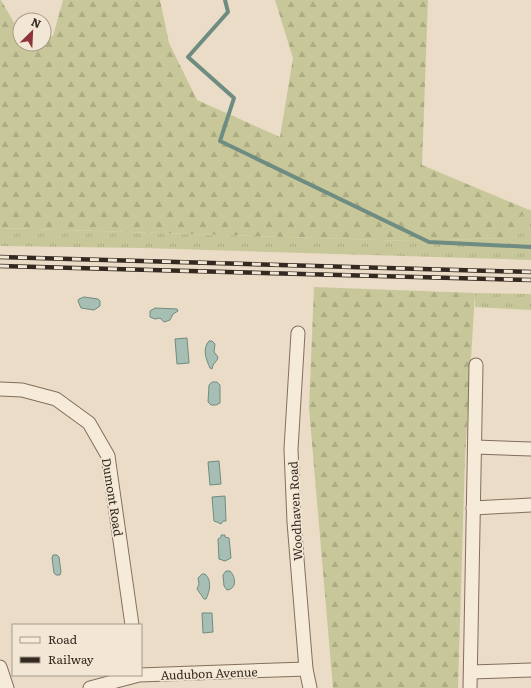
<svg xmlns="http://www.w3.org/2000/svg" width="531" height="688" font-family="Literata,serif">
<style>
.grass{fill:url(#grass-tufts)}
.forest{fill:url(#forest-firs)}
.water{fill:#a7beb5;stroke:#6e8c81}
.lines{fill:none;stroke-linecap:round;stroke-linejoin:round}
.stream{stroke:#6e8c81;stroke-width:4}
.street-casing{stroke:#846e5d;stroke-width:15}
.street{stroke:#f6ead8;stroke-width:13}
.rail-casing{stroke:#352820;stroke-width:4.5}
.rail{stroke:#f2e7d4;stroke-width:3;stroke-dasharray:9;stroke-linecap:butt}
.labels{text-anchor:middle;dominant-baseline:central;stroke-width:3.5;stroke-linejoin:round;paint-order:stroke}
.street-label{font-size:12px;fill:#352820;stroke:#f2e7d4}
</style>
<defs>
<pattern id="grass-tufts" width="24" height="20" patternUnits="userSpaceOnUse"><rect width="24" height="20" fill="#c7c79a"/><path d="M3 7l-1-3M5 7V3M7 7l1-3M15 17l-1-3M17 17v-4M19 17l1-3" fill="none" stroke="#acab84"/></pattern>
<pattern id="forest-firs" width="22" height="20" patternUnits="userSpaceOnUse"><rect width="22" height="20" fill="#c7c79a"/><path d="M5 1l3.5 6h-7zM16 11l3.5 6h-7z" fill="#acab84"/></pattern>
</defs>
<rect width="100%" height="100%" fill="#eadcc6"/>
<g class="grass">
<polygon points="527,209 531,210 531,260 144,248 0,246 0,228 411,241 505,238"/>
<polygon points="475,293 531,294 531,310 475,307"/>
</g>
<g class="forest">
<polygon points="0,0 1,0 20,33 20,44 44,44 44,36 53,36 63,0 160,0 169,43 197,100 280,137 293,58 275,0 428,0 422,165 527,209 505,238 411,241 0,228"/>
<polygon points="314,287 475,293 465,458 458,688 333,688 309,408"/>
</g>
<g class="water">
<polygon points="84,297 98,299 100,301 100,306 94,310 81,308 78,301 79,299"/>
<polygon points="155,308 177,309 178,311 173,314 170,320 164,322 160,318 155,319 150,317 150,311"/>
<polygon points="187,338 189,363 177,364 175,339"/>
<path d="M209,341H212L215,344L214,352L218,357L217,360L213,365L212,369L210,368C206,359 202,349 209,341Z"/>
<polygon points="212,382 217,382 220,385 220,403 216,405 211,405 208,402 209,385"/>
<polygon points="219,461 221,484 210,485 208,462"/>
<polygon points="225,496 226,521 223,521 221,524 217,522 214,521 212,497"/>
<polygon points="221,535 225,535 225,537 229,538 231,558 225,561 219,559 218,539 221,537"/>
<polygon points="53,555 57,555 59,557 61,572 60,575 56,575 54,573 52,558"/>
<path d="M226,571H230C236,577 237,589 227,590L224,586L223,575Z"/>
<path d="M202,574H205C212,580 210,591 206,599H204L197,589L199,584L198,578Z"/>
<polygon points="202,613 212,613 213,632 203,633"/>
</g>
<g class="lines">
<polyline class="stream" points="225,0 228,12 188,57 234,98 220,141 429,242 531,247"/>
<g class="street-casing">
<g id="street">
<polyline points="298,333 291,449 294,522 306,669 310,688"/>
<polyline points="0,389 22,390 56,399 89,423 108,456 132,625"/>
<polyline points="475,447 531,449"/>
<polyline points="473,508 531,505"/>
<polyline points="0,667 7,688"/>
<polyline points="471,672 531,670"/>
<polyline points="90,688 139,675 306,669"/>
<polyline points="470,688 476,365"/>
</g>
</g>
<use href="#street" class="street"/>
<g class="rail-casing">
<g id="rail">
<polyline points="0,257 531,272"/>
<polyline points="0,266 531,280"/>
</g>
</g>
<use href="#rail" class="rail"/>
</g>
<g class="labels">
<g class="street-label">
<text transform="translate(113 497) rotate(81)">Dumont Road</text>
<text transform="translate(295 511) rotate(-93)">Woodhaven Road</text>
<text transform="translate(209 673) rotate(-2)">Audubon Avenue</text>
</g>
</g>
<rect x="12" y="624" width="130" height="52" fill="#f2e7d4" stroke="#a69b8c"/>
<rect x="20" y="637" width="20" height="6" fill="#f6ead8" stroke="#a69b8c"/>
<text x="48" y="644" font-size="12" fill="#352820">Road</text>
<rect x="20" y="657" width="20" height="6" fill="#352820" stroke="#a69b8c"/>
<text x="48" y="664" font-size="12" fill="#352820">Railway</text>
<g transform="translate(32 32) rotate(24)"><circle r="19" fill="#f2e7d4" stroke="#a69b8c"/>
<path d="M0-3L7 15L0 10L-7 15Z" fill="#8e323c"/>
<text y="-6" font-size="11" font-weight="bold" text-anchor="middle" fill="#352820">N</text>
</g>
</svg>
